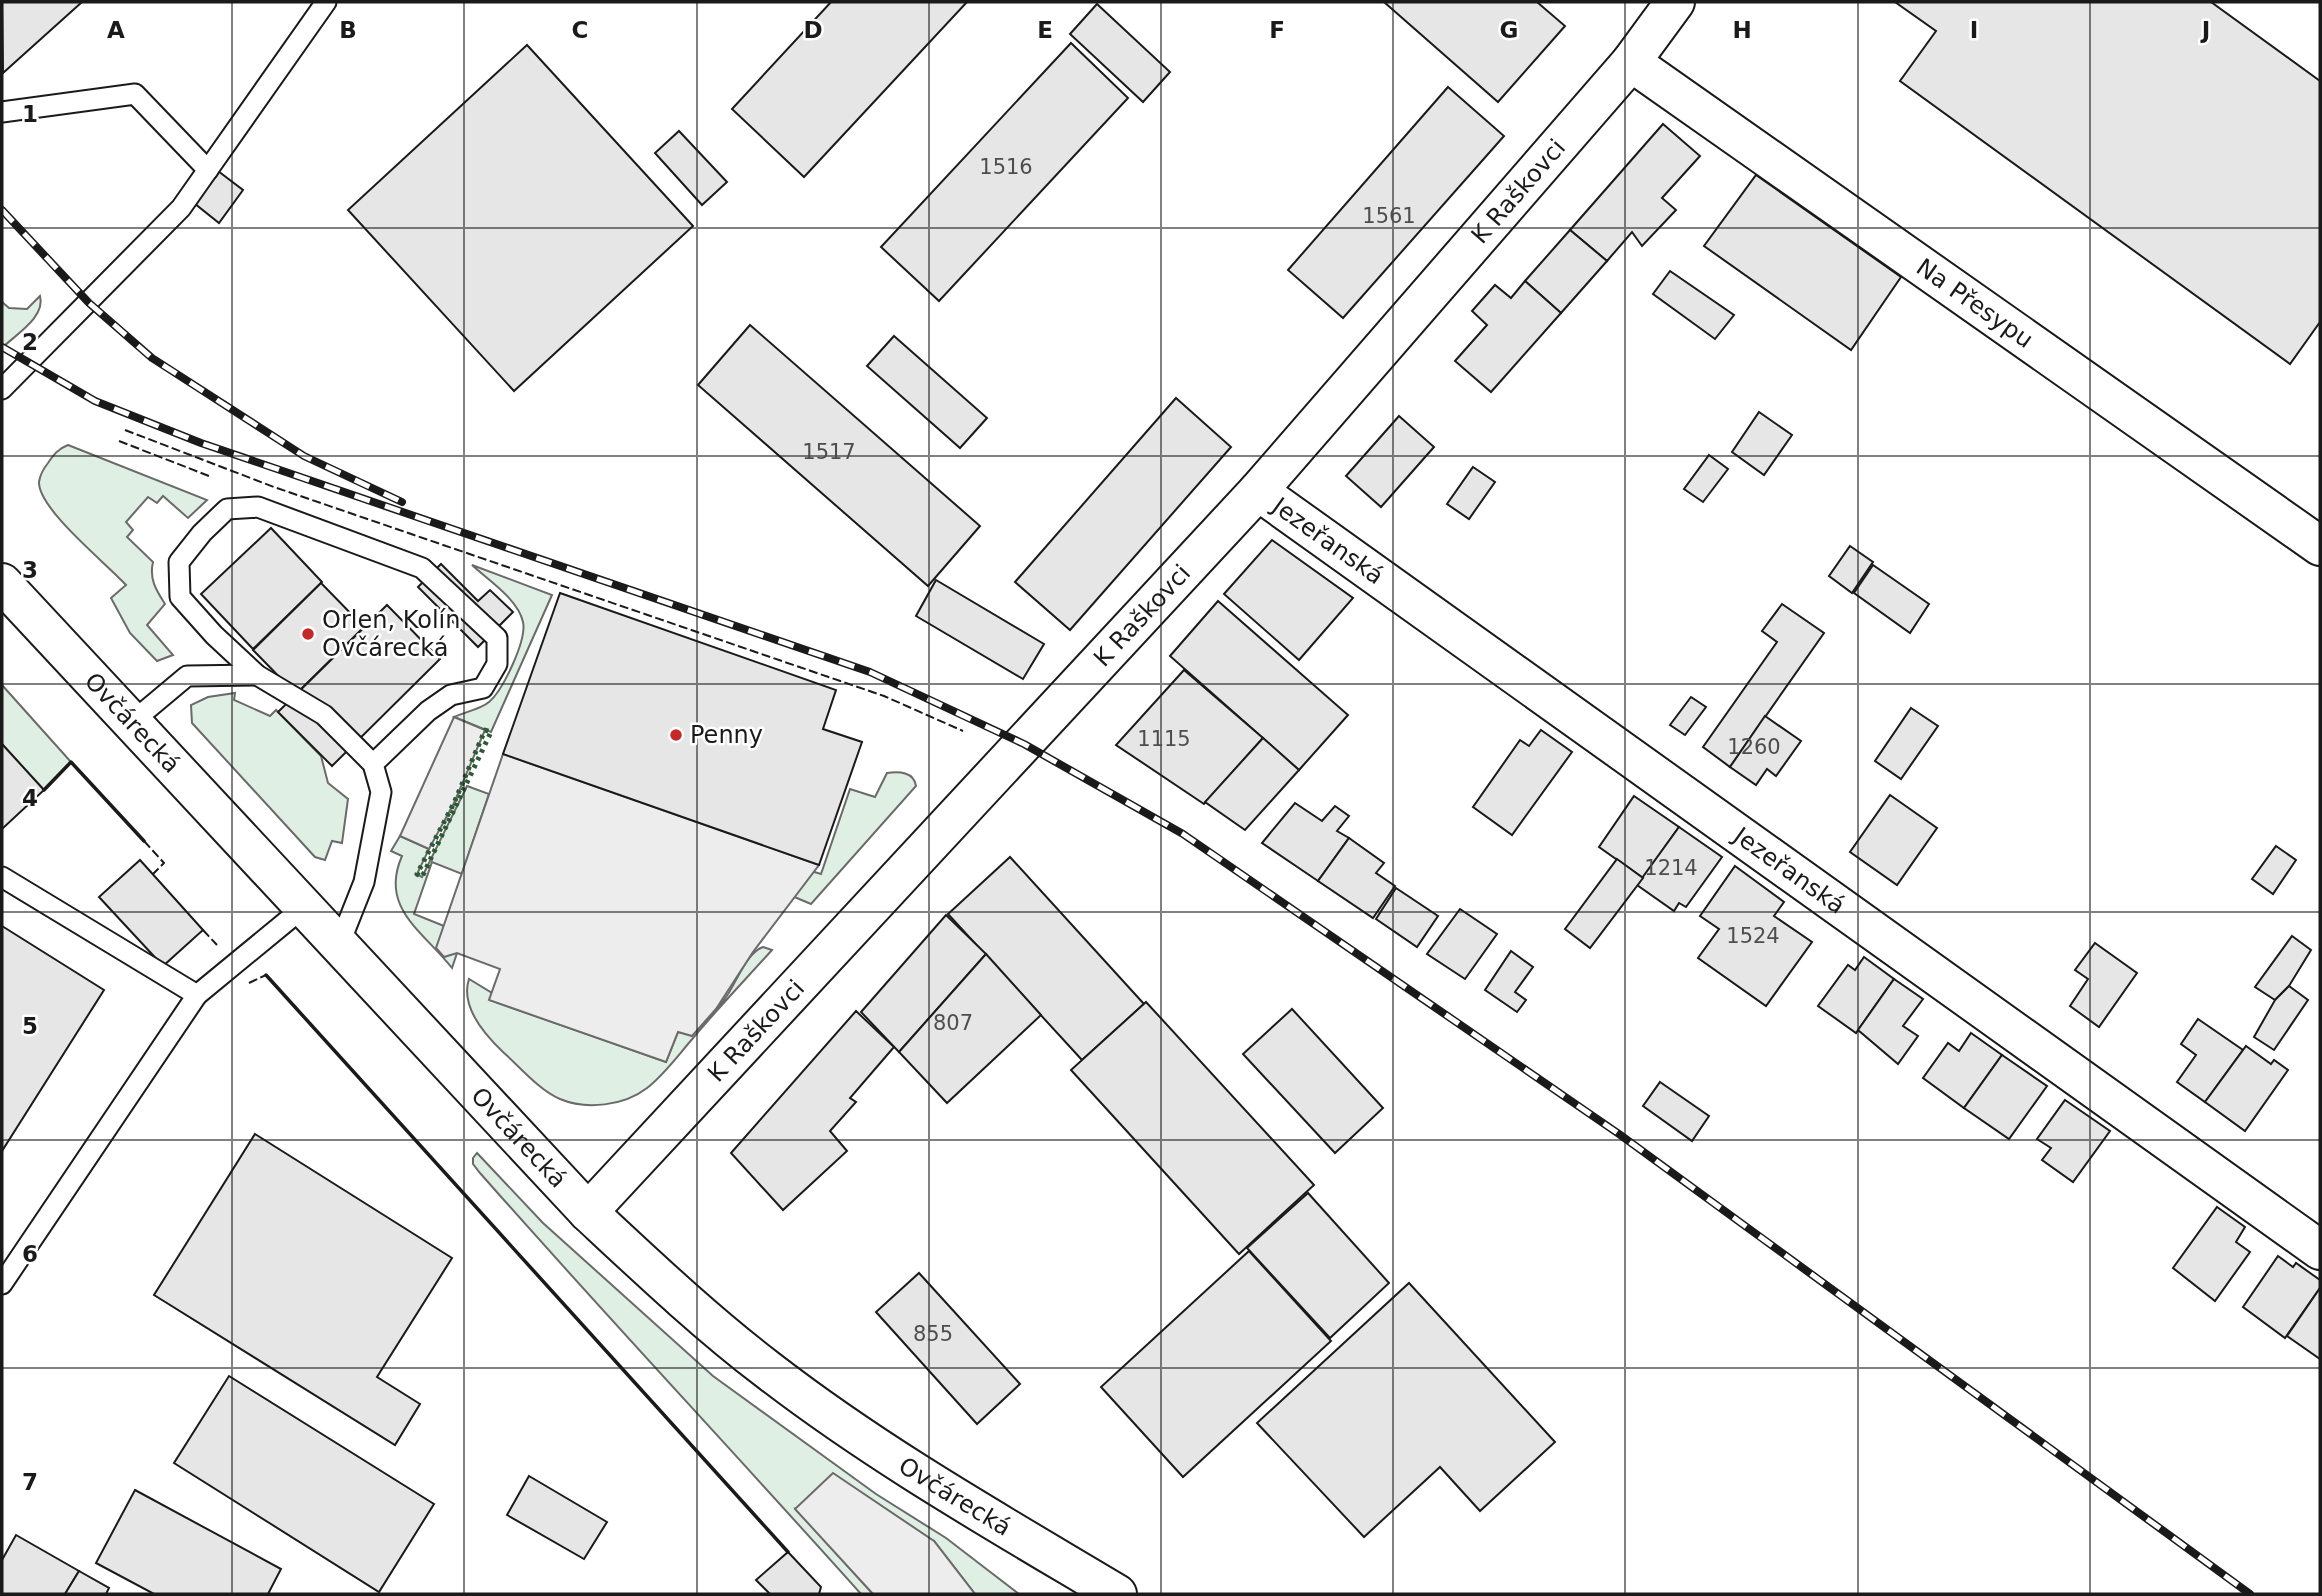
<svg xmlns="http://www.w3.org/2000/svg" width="2322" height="1596" font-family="'DejaVu Sans',sans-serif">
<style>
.green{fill:#e0efe3;stroke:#6a6a6a;stroke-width:2}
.parking{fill:#ededed;stroke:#6a6a6a;stroke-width:2}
.building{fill:#e6e6e6;stroke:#1a1a1a;stroke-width:2}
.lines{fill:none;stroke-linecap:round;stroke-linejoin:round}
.service-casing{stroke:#1a1a1a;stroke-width:23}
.minor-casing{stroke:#1a1a1a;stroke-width:42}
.secondary-casing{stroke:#1a1a1a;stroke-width:42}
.service{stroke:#fff;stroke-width:19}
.minor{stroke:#fff;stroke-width:38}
.secondary{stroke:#fff;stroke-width:38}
.rail-casing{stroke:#1a1a1a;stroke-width:8}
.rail{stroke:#fff;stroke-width:5;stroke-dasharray:16;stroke-linecap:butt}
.hedge{stroke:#2b5a34;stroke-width:5;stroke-dasharray:3.5 5;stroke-linecap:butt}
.fence{stroke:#1a1a1a;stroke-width:2;stroke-dasharray:9 3.5;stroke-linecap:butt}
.wall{stroke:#1a1a1a;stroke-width:3.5}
.grid{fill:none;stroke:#1a1a1a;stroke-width:2;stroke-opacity:0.55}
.poi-dot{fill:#c62828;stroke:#fff;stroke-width:2.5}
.labels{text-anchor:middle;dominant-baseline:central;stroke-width:5;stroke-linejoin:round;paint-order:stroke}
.number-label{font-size:21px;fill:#4d4d4d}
.street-label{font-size:24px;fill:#1a1a1a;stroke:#fff}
.poi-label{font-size:24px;fill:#1a1a1a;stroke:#fff;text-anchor:start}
.grid-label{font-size:23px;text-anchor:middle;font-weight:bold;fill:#1a1a1a;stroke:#fff;stroke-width:5;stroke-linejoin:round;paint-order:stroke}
</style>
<rect width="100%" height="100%" fill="#fff"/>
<g class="green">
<path d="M40,296C46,317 15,335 2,348V302L9,308L27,309Z"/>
<path d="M68,445L207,500L188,518L163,496L157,503L148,497L126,522L133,530L127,537L153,562C149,579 156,590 165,604L147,625L173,655L157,661L130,633L111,598L126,585C107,564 38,509 39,482C40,475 44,468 48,463C54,454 58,449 68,445Z"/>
<path d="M472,565L552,595L491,732L454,717C465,712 481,709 489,702C503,690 527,640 523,622C518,599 488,580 472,565Z"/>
<polygon points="2,685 71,762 44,790 2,744"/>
<polygon points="235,693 234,700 270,716 276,710 278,712 321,756 328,783 348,799 342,843 332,841 325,860 315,857 192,723 191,705 208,697"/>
<path d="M887,773C899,771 914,772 916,786L811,904L792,896L811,871L821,874L850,789L875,797Z"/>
<path d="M467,786L489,794L462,874L432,862L414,914L444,926V941L457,953L452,968C423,931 379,908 402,856L391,851L400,836L429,849L417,874L422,877Z"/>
<path d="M763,947L772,950C746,979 719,1007 694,1037C679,1054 665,1074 647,1088C624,1106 586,1110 560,1099C539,1090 520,1067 503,1052C484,1034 460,1006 469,979L492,993L490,1000L666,1062L678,1032L692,1035C704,1024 717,1010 726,997C737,982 746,953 763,947Z"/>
<path d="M477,1153L543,1223L713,1376L876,1494L946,1538L1019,1594H975L934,1541L796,1509L873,1594H861C735,1453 605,1315 480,1173L473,1164V1158Z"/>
</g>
<g class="parking">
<polygon points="454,717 485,730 454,803 429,849 400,836"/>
<polygon points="503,754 819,865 753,952 716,1009 692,1036 678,1032 666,1062 489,1000 500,969 457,953 444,957 436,948"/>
<polygon points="833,1473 934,1541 975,1594 873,1594 795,1509"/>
</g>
<g class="building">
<polygon points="2,2 82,2 3,73"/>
<polygon points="831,2 967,2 804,177 732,109"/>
<polygon points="1384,2 1537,2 1565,26 1498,102"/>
<polygon points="1895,2 2211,2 2320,81 2320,322 2290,364 1900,81 1936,31"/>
<polygon points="1097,4 1170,72 1143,102 1070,34"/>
<polygon points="1071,43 1128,98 939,301 881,247"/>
<polygon points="527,45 693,226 514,391 348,210"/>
<polygon points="1448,87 1504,136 1343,318 1288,270"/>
<polygon points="1663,124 1700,156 1662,198 1676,210 1642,246 1632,232 1607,261 1570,230"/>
<polygon points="679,131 727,182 702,205 655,153"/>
<polygon points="218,171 243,190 219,223 194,203"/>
<polygon points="1756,175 1901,277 1851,350 1704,246"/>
<polygon points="1570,230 1607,261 1561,313 1525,281"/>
<polygon points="1670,271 1734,315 1715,339 1653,294"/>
<polygon points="1525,281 1561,313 1491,392 1455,361 1487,325 1472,311 1495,285 1511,298"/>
<polygon points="750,325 980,526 928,586 698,385"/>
<polygon points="894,336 987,418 960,448 867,366"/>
<polygon points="1176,398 1231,447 1070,630 1015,582"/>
<polygon points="1759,412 1792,435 1764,475 1732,452"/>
<polygon points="1399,416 1434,447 1381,507 1346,476"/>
<polygon points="1709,455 1728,469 1703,502 1684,489"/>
<polygon points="1473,467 1495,482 1469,519 1447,504"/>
<polygon points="271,528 322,582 253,649 201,594"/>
<polygon points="1272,540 1353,598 1299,660 1224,594"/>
<polygon points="1850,546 1873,562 1852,593 1829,576"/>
<polygon points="441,564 478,601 490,590 513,612 478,647 418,587"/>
<polygon points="1873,565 1929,604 1910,633 1854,593"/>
<polygon points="936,580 1044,644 1023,679 916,616"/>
<polygon points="321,583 364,627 296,694 253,650"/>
<polygon points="560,593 836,690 823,729 862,742 819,865 503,754"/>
<polygon points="1218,601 1348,715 1299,770 1170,656"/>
<polygon points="1782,604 1824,633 1730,767 1703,747 1777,642 1762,631"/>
<polygon points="387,605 440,659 332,766 278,712"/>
<polygon points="1184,670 1263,738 1204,804 1116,745"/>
<polygon points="1691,697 1706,707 1685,735 1670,725"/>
<polygon points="1911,708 1938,726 1901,779 1875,761"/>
<polygon points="1765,716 1801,741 1776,776 1767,769 1756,785 1730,767"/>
<polygon points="1541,730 1572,752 1512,835 1473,807 1520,740 1529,746"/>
<polygon points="1263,738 1299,770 1245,830 1205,802"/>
<polygon points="2,744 44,790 2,829"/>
<polygon points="1890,795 1937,828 1897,885 1850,852"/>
<polygon points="1634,796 1679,827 1643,878 1599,847"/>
<polygon points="1295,803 1322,821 1335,806 1349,816 1337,831 1349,838 1318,881 1262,843"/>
<polygon points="1679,827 1722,857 1686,907 1679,903 1674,911 1637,885"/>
<polygon points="1349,838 1384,863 1376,873 1395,886 1373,918 1318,881"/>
<polygon points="2276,846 2296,860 2273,894 2252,879"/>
<polygon points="1010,857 1144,1004 1082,1060 948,914"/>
<polygon points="1617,859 1643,878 1590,948 1565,929"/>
<polygon points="140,860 203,930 163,966 99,897"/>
<polygon points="1735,866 1784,902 1774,916 1812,942 1766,1006 1698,958 1719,929 1700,916"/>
<polygon points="1396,888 1438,916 1417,947 1376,919"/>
<polygon points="1460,909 1497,934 1465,979 1427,954"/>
<polygon points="946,915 986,954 899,1052 861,1012"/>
<polygon points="2,926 104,990 2,1151"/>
<polygon points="2292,936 2311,950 2289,986 2275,1000 2255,987"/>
<polygon points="2095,943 2137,973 2099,1027 2070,1006 2088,979 2075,970"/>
<polygon points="1511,951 1533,967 1515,992 1526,1000 1517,1012 1485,990"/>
<polygon points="986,954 1041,1015 947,1103 899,1052"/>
<polygon points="1864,957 1894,979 1856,1033 1818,1006 1848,965 1855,970"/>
<polygon points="1894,979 1923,999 1903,1026 1918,1036 1898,1064 1858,1030"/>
<polygon points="2289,986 2308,1000 2274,1050 2254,1037 2275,1000"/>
<polygon points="1146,1002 1314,1185 1239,1254 1071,1070"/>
<polygon points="1292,1009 1383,1108 1335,1153 1243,1054"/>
<polygon points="856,1011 894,1047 850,1098 856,1102 830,1131 847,1151 783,1210 731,1153"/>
<polygon points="2198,1019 2243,1050 2205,1102 2177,1082 2196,1055 2181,1044"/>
<polygon points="1971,1033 2002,1055 1964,1108 1923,1078 1948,1043 1959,1051"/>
<polygon points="2246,1046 2271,1064 2274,1060 2288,1070 2245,1131 2205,1102"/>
<polygon points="2002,1055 2047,1086 2009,1139 1964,1108"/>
<polygon points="1660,1082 1709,1116 1692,1141 1643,1106"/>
<polygon points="2065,1100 2110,1131 2073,1182 2042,1160 2051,1148 2037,1139"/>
<polygon points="255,1134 452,1258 377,1377 420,1404 395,1445 154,1295"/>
<polygon points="1308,1193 1389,1283 1330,1338 1247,1248"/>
<polygon points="2217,1207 2245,1227 2236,1242 2250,1252 2215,1301 2173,1268"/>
<polygon points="1249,1251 1331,1341 1183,1477 1101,1387"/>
<polygon points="2278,1256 2293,1267 2296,1263 2320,1280 2320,1288 2285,1338 2243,1307"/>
<polygon points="919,1273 1020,1384 977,1424 876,1312"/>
<polygon points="1409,1283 1555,1442 1480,1511 1440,1467 1364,1537 1257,1423"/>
<polygon points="2320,1288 2320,1359 2287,1336"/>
<polygon points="229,1376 434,1504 379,1592 174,1463"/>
<polygon points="529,1476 607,1522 584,1559 507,1515"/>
<polygon points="135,1490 281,1569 268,1594 154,1594 96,1563"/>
<polygon points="16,1535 79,1571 65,1594 2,1594 2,1560"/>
<polygon points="788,1552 821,1587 819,1594 770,1594 756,1580"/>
<polygon points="79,1571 109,1588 106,1594 65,1594"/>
</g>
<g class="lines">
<g class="service-casing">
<g id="service">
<polyline points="2,112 135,94 208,170"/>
<polyline points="2,389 181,208 326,2"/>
<polyline points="132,722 187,676 257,675"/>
<polyline points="2,877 197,995 2,1284"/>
<polyline points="339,945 364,882 381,792 373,764 324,715 257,675 214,635 180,597 179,562 202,533 227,509 258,507 422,568 497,638 497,664 483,688 451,695 428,711 373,764"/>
<polyline points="197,995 304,907"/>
</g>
</g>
<g class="minor-casing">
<g id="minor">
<path id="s1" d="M1631,62L2320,546"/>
<path id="s2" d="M1258,491L2320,1250"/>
<path id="s3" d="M588,1212L1258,491L1631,62L1675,2"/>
</g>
</g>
<g class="secondary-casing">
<g id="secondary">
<path id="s4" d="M2,583L588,1212C646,1266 705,1322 768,1370C878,1455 998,1523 1117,1594"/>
</g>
</g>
<use href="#service" class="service"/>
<use href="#minor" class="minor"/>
<use href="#secondary" class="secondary"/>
<g class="rail-casing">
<g id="rail">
<polyline points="2,210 89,303 152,358 304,456 402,502"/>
<polyline points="2,347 95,401 201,443 870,672 1024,744 1183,834 1619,1134 2250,1594"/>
</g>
</g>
<use href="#rail" class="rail"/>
<polygon class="hedge" points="485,730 491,732 422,877 417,874 454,803"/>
<g class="fence">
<polyline points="125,430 274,487 884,696 963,731"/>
<polyline points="119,441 209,476"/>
<polyline points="144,841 164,863 153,874"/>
<polyline points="203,930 217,945"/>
<polyline points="249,983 266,975"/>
</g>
<g class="wall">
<polyline points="44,790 71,762 144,841"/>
<polyline points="266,975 788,1552"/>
</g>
</g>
<path class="grid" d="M232,2V1594M464,2V1594M697,2V1594M929,2V1594M1161,2V1594M1393,2V1594M1625,2V1594M1858,2V1594M2090,2V1594M2,228H2320M2,456H2320M2,684H2320M2,912H2320M2,1140H2320M2,1368H2320"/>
<g class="poi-dot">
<circle cx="308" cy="634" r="7"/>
<circle cx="676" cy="735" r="7"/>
</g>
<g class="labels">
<g class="number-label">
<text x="1006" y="167">1516</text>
<text x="1389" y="216">1561</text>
<text x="829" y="452">1517</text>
<text x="1164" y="739">1115</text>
<text x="1754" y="747">1260</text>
<text x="1671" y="868">1214</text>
<text x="1753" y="936">1524</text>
<text x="953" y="1023">807</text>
<text x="933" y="1334">855</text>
</g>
<g class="street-label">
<text stroke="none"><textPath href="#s3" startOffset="1381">K Raškovci</textPath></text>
<text stroke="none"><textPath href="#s1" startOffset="420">Na Přesypu</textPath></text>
<text stroke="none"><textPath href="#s2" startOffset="86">Jezeřanská</textPath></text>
<text stroke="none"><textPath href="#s3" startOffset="814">K Raškovci</textPath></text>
<text stroke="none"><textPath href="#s4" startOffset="191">Ovčárecká</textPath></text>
<text stroke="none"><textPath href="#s2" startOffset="653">Jezeřanská</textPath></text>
<text stroke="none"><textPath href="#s3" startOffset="247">K Raškovci</textPath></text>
<text stroke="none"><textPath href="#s4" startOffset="758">Ovčárecká</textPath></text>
<text stroke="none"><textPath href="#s4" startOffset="1325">Ovčárecká</textPath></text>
</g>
<g class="poi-label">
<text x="322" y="620">Orlen, Kolín<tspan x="322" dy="28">Ovčárecká</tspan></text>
<text x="690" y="735">Penny</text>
</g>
</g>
<g class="grid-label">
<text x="116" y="38">A</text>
<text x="348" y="38">B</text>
<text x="580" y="38">C</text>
<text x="813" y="38">D</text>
<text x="1045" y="38">E</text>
<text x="1277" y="38">F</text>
<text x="1509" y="38">G</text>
<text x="1742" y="38">H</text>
<text x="1974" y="38">I</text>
<text x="2206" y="38">J</text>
<text x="30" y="122">1</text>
<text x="30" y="350">2</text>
<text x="30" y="578">3</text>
<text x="30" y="806">4</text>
<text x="30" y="1034">5</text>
<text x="30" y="1262">6</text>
<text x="30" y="1490">7</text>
</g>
<rect width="2322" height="1596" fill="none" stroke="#1a1a1a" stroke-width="7"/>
</svg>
